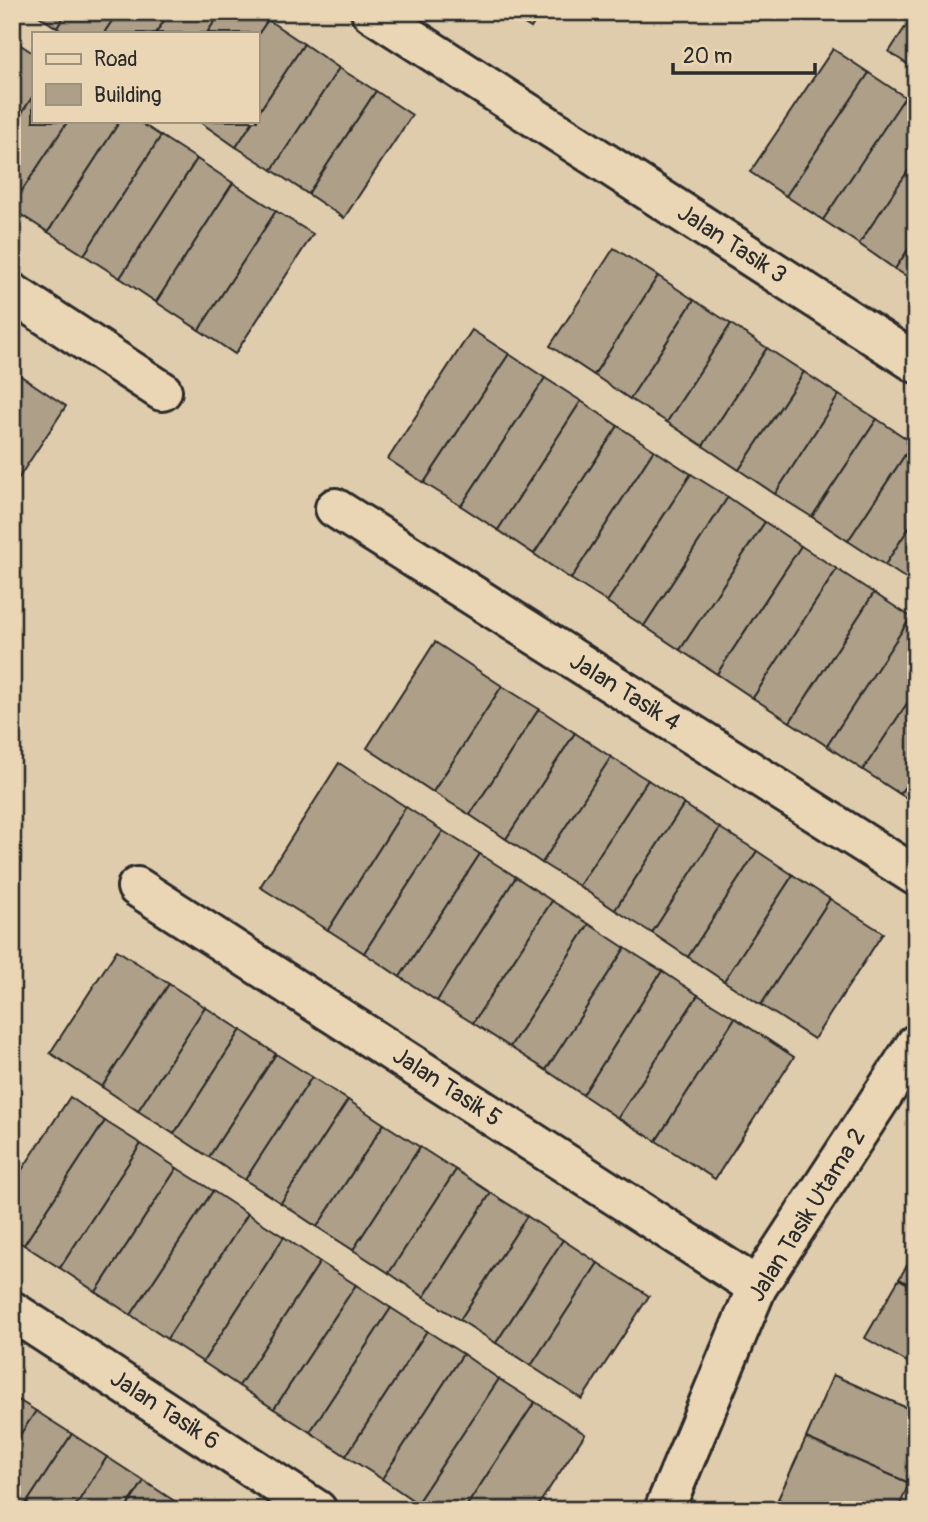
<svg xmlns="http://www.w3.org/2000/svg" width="928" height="1522" font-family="Pangolin,sans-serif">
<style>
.building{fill:#ad9f88;stroke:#2b2b2b;stroke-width:2}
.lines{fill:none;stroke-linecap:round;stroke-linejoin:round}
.minor-casing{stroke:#2b2b2b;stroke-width:44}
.minor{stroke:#ead6b4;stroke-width:38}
.labels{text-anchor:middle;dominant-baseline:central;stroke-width:7;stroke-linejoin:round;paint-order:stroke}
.street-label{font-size:24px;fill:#2b2b2b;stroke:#ead6b4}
</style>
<rect width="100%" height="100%" fill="#dfccac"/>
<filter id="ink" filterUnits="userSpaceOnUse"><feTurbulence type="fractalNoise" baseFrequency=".0143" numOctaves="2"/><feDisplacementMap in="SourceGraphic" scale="14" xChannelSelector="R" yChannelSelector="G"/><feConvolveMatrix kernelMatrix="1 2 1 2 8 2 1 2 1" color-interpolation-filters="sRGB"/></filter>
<g filter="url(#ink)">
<g class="building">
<polygon points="33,12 67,12 57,28"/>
<polygon points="67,12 118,12 104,33 65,33 57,28"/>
<polygon points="118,12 170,12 156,33 104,33"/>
<polygon points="170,12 221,12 207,33 156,33"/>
<polygon points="221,12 256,12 268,20 257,36 257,33 207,33"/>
<polygon points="506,12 541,12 531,28"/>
<polygon points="915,12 916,12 916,70 889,52"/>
<polygon points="268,20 304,44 257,115 257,36"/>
<polygon points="16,42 33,53 33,96 12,128 12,49"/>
<polygon points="304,44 339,68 272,170 236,147 253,121 257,121 257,115"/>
<polygon points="833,49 869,73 786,196 750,172"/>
<polygon points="339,68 376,91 308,194 272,170"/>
<polygon points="869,73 905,97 823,220 786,196"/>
<polygon points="376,91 412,115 344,218 308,194"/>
<polygon points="33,96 33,121 68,121 12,206 12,128"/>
<polygon points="905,97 916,104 916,159 859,244 823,220"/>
<polygon points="68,121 120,121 48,232 12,209 12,206"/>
<polygon points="120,121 138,121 161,136 84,255 48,232"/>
<polygon points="201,121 253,121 236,147 200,122"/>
<polygon points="161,136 197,159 120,278 84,255"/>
<polygon points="197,159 233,183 156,302 120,278"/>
<polygon points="916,159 916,238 895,269 859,244"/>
<polygon points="233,183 276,211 199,330 156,302"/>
<polygon points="276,211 313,234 235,354 199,330"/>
<polygon points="916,238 916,282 895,269"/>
<polygon points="614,248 658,276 594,375 550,346"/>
<polygon points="658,276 694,300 630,399 594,375"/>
<polygon points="694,300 731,324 667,422 630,399"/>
<polygon points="731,324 767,348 703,446 667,422"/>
<polygon points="472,330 509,354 424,483 388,459"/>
<polygon points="767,348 804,372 739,470 703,446"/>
<polygon points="509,354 545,378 461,506 424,483"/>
<polygon points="804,372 839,395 775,494 739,470"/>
<polygon points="18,374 66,406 12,488 12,383"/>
<polygon points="545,378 581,401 498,530 461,506"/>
<polygon points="839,395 877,419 812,517 775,494"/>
<polygon points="581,401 618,426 534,554 498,530"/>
<polygon points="877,419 913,443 848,541 812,517"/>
<polygon points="618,426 654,450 571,579 534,554"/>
<polygon points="913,443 916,445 916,517 885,565 848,541"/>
<polygon points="654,450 691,474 607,602 571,579"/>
<polygon points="691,474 728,497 644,626 607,602"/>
<polygon points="728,497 765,522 680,650 644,626"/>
<polygon points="916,517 916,585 885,565"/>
<polygon points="765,522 801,546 717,674 680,650"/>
<polygon points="801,546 837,569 753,698 717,674"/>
<polygon points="837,569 874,593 790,722 753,698"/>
<polygon points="874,593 911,617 827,746 790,722"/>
<polygon points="911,617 916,620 916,690 863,770 827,746"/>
<polygon points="435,642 502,686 433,792 367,748"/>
<polygon points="502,686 539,709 470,815 433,792"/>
<polygon points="916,690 916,770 900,794 863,770"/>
<polygon points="539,709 575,733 506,839 470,815"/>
<polygon points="575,733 611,757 542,863 506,839"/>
<polygon points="611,757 648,780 579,886 542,863"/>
<polygon points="339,763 406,807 328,930 260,887"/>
<polygon points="916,770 916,804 900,794"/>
<polygon points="648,780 684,804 615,910 579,886"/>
<polygon points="684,804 720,828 652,933 615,910"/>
<polygon points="406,807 443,831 364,953 328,930"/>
<polygon points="720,828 757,851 688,957 652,933"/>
<polygon points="443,831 480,854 400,977 364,953"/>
<polygon points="757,851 793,875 724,981 688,957"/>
<polygon points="480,854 516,877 437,1001 400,977"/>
<polygon points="793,875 830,899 761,1005 724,981"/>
<polygon points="516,877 552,901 473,1023 437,1001"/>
<polygon points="830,899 883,933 814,1039 761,1005"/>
<polygon points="552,901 589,924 510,1047 473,1023"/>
<polygon points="589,924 625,948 546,1070 510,1047"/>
<polygon points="625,948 662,971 583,1095 546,1070"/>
<polygon points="117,950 169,984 102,1087 50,1053"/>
<polygon points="662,971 698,995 618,1118 583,1095"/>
<polygon points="169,984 205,1007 138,1111 102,1087"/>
<polygon points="698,995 735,1018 656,1141 618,1118"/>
<polygon points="205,1007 241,1030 174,1134 138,1111"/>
<polygon points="735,1018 794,1057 715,1179 656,1141"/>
<polygon points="241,1030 276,1054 209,1157 174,1134"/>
<polygon points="276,1054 312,1077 245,1180 209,1157"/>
<polygon points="312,1077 348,1100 281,1203 245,1180"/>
<polygon points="70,1097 105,1121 24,1245 12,1238 12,1185"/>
<polygon points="348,1100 384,1124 317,1227 281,1203"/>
<polygon points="105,1121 141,1144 60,1268 24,1245"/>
<polygon points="384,1124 420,1147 353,1250 317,1227"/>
<polygon points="141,1144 177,1168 96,1292 60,1268"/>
<polygon points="420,1147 456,1170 389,1273 353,1250"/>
<polygon points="177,1168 213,1191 131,1315 96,1292"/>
<polygon points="456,1170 491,1193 424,1297 389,1273"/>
<polygon points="213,1191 248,1214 167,1339 131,1315"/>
<polygon points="491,1193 527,1216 460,1320 424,1297"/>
<polygon points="248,1214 284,1237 203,1362 167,1339"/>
<polygon points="527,1216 563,1240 496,1343 460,1320"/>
<polygon points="284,1237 320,1262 239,1386 203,1362"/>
<polygon points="563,1240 598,1263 531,1366 496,1343"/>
<polygon points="916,1250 916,1288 899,1279"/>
<polygon points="320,1262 356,1285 274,1409 239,1386"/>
<polygon points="598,1263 649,1296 582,1399 531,1366"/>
<polygon points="899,1279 916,1288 916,1367 865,1338"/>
<polygon points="356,1285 391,1308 310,1432 274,1409"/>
<polygon points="391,1308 427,1331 346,1456 310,1432"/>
<polygon points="427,1331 463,1354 382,1479 346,1456"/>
<polygon points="463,1354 499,1379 417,1503 382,1479"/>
<polygon points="833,1375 916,1412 916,1469 909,1483 806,1438"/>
<polygon points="499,1379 535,1402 464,1510 428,1510 417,1503"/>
<polygon points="12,1396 36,1411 12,1447"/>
<polygon points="535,1402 585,1434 535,1510 464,1510"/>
<polygon points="36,1411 72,1434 22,1510 12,1510 12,1447"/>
<polygon points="72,1434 107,1457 73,1510 22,1510"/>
<polygon points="806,1438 909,1483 898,1510 802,1510 778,1499"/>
<polygon points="107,1457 144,1481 125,1510 73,1510"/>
<polygon points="144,1481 179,1504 176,1510 125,1510"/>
</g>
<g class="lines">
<g class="minor-casing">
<g id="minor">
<polyline points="371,12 916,363"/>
<polyline points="12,293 162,391"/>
<polyline points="335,508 916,876"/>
<polyline points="137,887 757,1287"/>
<polyline points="12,1311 317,1510"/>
<polyline points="664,1510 757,1287 916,1044"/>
</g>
</g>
<use href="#minor" class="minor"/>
</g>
</g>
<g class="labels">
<g class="street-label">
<text transform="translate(732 244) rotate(33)">Jalan Tasik 3</text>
<text transform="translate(625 692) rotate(32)">Jalan Tasik 4</text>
<text transform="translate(447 1087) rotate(33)">Jalan Tasik 5</text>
<text transform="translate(807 1215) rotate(-58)">Jalan Tasik Utama 2</text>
<text transform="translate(165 1410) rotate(33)">Jalan Tasik 6</text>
</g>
</g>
<rect width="928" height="1522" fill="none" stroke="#ead6b4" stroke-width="42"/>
<rect x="21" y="21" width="886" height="1480" fill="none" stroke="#2b2b2b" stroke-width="2.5" filter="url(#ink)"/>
<rect x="32" y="32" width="228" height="91" fill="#ead6b4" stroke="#9e927d" stroke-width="2"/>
<rect x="46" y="54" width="35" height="10" fill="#ead6b4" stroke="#9e927d" stroke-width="2"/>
<text x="94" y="66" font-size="21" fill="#2b2b2b">Road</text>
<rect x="46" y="84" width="35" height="21" fill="#ad9f88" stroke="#9e927d" stroke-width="2"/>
<text x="94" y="102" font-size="21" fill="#2b2b2b">Building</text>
<path d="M673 63v10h142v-10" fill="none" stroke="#2b2b2b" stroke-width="3.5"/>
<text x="683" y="63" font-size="21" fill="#2b2b2b" stroke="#ead6b4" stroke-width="5" paint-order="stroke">20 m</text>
</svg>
